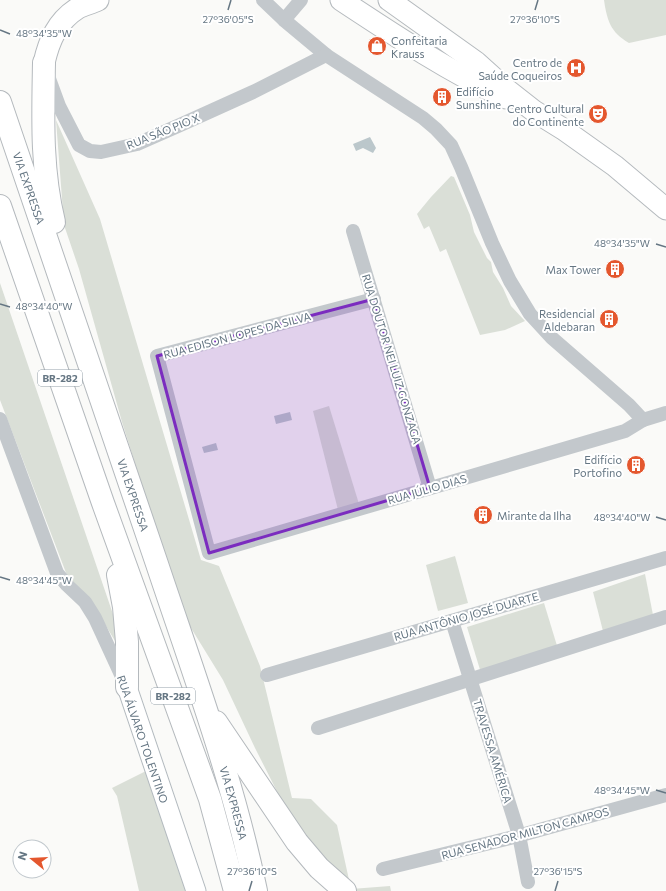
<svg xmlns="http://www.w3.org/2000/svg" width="666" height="891" font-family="Commissioner,sans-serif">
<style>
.green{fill:#dadfd7}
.water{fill:#bbc7cb}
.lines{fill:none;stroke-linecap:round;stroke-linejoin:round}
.secondary-casing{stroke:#b3babf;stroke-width:21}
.primary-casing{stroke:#b5babe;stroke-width:23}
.highway-casing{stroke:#b4b9bd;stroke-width:24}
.street{stroke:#c3c8cc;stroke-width:14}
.secondary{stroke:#fff;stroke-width:19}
.primary{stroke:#fff;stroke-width:21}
.highway{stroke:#fff;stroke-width:22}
.marked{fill:#7b2cbf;fill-opacity:0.2;stroke:#7b2cbf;stroke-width:3;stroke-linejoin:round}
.ticks{fill:none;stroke:#657683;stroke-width:1.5}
.labels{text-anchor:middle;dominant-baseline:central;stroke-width:4;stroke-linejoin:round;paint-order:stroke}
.shield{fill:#fff;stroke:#939fa8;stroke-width:1}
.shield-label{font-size:10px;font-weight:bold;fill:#657683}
.poi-label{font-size:11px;fill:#657683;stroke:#fff;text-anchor:end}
.street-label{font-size:11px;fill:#657683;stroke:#fff}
.ticks-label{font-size:10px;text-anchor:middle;fill:#657683;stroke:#fff;stroke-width:4;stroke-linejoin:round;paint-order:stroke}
</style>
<rect width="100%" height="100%" fill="#fafaf8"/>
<g class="green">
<path d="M604,0H666V35L629,43C610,32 607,20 604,0Z"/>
<polygon points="56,120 100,219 201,560 219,566 260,666 292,798 311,799 337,825 351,889 390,886 391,891 349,891 294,825 255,748 223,680 183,615 122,422 79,269 64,225"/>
<polygon points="451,176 454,177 470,215 474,232 487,258 491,262 493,272 503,288 511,306 525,321 505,330 480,335 446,249 440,252 429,226 424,229 417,214 431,197"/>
<polygon points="0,283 116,623 115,641 97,611 68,578 0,400"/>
<polygon points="329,406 359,504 338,510 313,411"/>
<polygon points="455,556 468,603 438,611 426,565"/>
<polygon points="645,574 653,615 604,635 593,592"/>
<polygon points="544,603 558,649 481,673 467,627"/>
<polygon points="146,771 188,891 139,891 117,796 112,788"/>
</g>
<g class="water">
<polygon points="370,137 376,148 373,153 363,148 356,151 353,144"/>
<polygon points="290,412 292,420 276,424 274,416"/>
<polygon points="216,443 218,450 204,453 202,447"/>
</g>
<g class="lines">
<g class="secondary-casing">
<polyline id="secondary" points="127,687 196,891"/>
</g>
<g class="primary-casing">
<g id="primary">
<path d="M341,0C394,35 448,71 506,98"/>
<polyline points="389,0 476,62 506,89 534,111 563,129 615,166 666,209"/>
<path d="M44,63C49,41 57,21 78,8C84,5 92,3 98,0"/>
</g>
</g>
<g class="highway-casing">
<g id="highway">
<path d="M44,63C43,116 41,169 54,222"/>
<path id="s1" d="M0,102C53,255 105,409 157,564C193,672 233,779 256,891"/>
<polyline points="0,206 103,503 210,799 235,891"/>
<polyline points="118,575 124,607 127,642 127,687"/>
<polyline points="216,722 297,842 319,868 345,891"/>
</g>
</g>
<g class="street">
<polyline points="263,0 284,20 326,55 423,118 436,129 451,145 461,167 492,243 510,281 530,314 552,338 629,405 643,420 666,413"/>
<polyline points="284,20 301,0"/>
<polyline points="48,76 59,106 79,145 90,151 101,152 137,144 180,125 253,92 326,55"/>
<polyline points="353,231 430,488"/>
<polyline points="374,299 157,356 209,553 625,431 643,420"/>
<polyline points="0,419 57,573 67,585 85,602 95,618 124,681"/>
<polyline points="452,621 519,835 528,882"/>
<polyline points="267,675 666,558"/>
<polyline points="318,728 666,617"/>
<polyline points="383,869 514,837 666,795"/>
</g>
<use href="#secondary" class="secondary"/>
<use href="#primary" class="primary"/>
<use href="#highway" class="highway"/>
</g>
<path class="marked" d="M374,299L430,488L209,553L157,356Z"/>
<path class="ticks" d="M228,10L231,0M535,10L538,0M0,30L10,34M656,244L666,247M0,304L10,307M656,517L666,520M0,577L10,580M656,790L666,793M249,891L252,881M555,891L558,881"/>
<defs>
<g id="shop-disc" transform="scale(1)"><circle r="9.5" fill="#e4572e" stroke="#fff"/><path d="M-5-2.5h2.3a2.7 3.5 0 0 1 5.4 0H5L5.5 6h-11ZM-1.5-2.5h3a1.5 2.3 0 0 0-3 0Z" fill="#fff"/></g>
<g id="hospital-disc" transform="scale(1)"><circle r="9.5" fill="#e4572e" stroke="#fff"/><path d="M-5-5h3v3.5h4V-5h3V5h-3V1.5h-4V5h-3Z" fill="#fff"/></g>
<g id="building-disc" transform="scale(1)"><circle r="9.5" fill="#e4572e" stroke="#fff"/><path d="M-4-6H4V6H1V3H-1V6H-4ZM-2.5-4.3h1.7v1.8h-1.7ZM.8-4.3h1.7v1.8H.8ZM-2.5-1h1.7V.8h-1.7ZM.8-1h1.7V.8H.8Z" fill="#fff"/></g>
<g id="theatre-disc" transform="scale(1)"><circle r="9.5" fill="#e4572e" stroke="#fff"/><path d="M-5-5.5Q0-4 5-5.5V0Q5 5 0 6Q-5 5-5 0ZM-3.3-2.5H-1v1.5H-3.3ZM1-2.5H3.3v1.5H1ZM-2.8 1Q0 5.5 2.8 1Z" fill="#fff"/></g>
</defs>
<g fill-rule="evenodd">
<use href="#shop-disc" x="377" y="46"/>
<use href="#hospital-disc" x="576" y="68"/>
<use href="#building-disc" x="442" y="97"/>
<use href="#theatre-disc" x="598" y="114"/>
<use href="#building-disc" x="615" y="269"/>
<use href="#building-disc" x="609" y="319"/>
<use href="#building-disc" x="636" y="465"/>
<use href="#building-disc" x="483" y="515"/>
</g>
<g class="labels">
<g class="shield">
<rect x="38" y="370" width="44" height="16" rx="3"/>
<rect x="151" y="688" width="44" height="16" rx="3"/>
</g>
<g class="shield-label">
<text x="60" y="378">BR-282</text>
<text x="173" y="696">BR-282</text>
</g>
<g class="poi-label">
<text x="391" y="40" text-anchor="start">Confeitaria<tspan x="391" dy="13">Krauss</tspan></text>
<text x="562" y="62">Centro de<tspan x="562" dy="13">Saúde Coqueiros</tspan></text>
<text x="456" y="91" text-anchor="start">Edifício<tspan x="456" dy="13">Sunshine</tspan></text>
<text x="584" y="108">Centro Cultural<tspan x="584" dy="13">do Continente</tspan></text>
<text x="601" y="269">Max Tower</text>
<text x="595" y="313">Residencial<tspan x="595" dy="13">Aldebaran</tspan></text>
<text x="622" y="459">Edifício<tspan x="622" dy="13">Portofino</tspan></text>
<text x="497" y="515" text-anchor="start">Mirante da Ilha</text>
</g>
<g class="street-label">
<text transform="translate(163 131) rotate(-22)">RUA SÃO PIO X</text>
<text stroke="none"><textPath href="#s1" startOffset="91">VIA EXPRESSA</textPath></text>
<text transform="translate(237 335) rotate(-15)">RUA EDISON LOPES DA SILVA</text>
<text transform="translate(392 359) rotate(73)">RUA DOUTOR NEI LUIZ GONZAGA</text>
<text transform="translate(427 489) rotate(-16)">RUA JÚLIO DIAS</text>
<text stroke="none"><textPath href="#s1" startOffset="415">VIA EXPRESSA</textPath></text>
<text transform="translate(466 616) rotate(-16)">RUA ANTÔNIO JOSÉ DUARTE</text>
<text transform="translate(143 739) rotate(71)">RUA ÁLVARO TOLENTINO</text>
<text transform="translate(493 751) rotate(73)">TRAVESSA AMÉRICA</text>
<text stroke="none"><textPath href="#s1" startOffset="739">VIA EXPRESSA</textPath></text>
<text transform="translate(525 833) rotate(-15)">RUA SENADOR MILTON CAMPOS</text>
</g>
</g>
<g class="ticks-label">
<text x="228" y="23">27°36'05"S</text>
<text x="535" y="23">27°36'10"S</text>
<text x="44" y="37">48°34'35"W</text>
<text x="622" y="247">48°34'35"W</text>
<text x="44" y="310">48°34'40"W</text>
<text x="622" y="521">48°34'40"W</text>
<text x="44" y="584">48°34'45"W</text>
<text x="622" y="794">48°34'45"W</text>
<text x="252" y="875">27°36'10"S</text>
<text x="558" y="875">27°36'15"S</text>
</g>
<g transform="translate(32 859) rotate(288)"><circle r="19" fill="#ffffff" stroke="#c1c8cd"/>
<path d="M0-3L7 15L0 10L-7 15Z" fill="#e4572e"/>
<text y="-6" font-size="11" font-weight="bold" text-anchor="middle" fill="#657683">N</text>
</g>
</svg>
